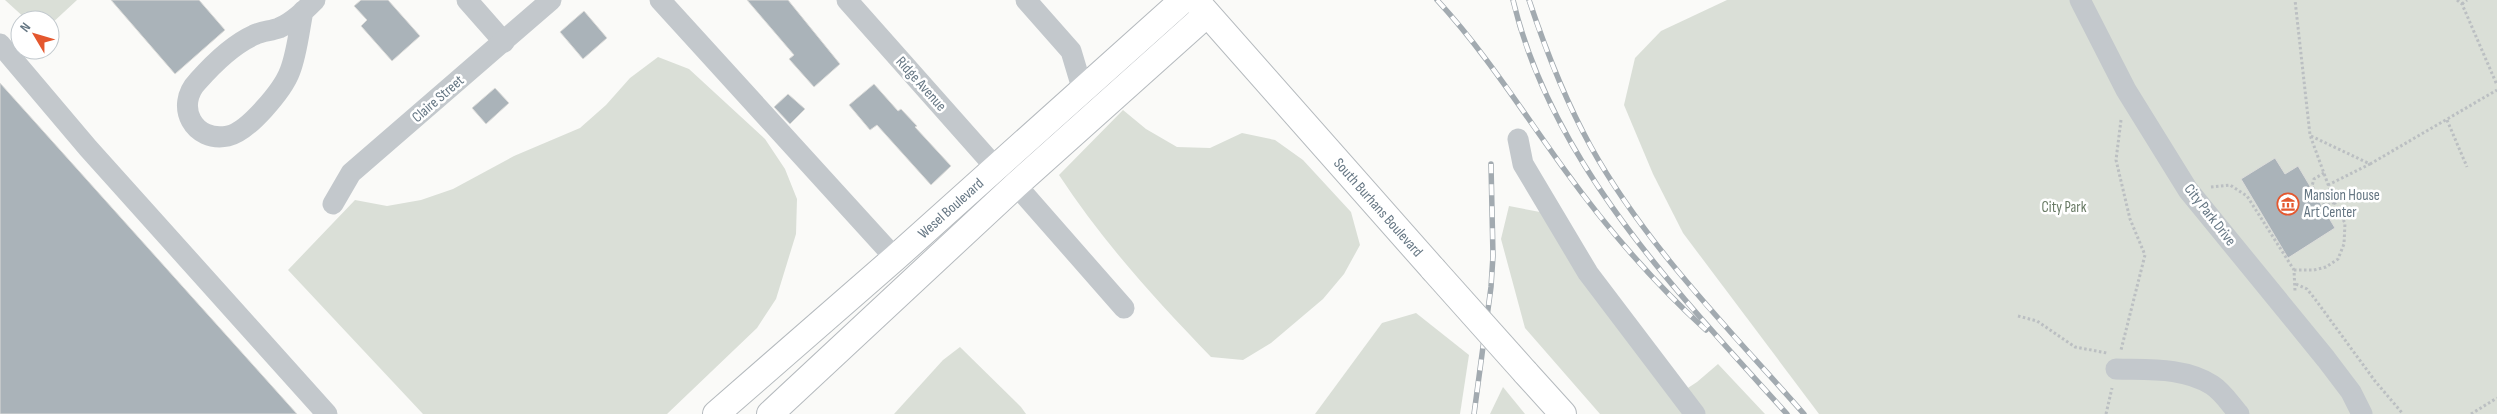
<svg xmlns="http://www.w3.org/2000/svg" width="2497" height="414" font-family="'Sofia Sans Condensed',sans-serif">
<style>
.green{fill:#dadfd7}
.building{fill:#aab3b9;stroke:#dcdcda}
.lines{fill:none;stroke-linecap:round;stroke-linejoin:round}
.major-casing{stroke:#b5babe;stroke-width:28}
.path{stroke:#bbbfc2;stroke-width:3;stroke-dasharray:2.5 2.5;stroke-linecap:butt}
.minor{stroke:#c3c8cc;stroke-width:21}
.major{stroke:#fff;stroke-width:26}
.rail-casing{stroke:#a2aab0;stroke-width:5.5}
.rail{stroke:#fff;stroke-width:4;stroke-dasharray:11;stroke-linecap:butt}
.major-bridge-casing{stroke:#b5babe;stroke-width:28;stroke-linecap:butt}
.major-bridge{stroke:#fff;stroke-width:26}
.labels{text-anchor:middle;dominant-baseline:central;stroke-width:5;stroke-linejoin:round;paint-order:stroke}
.street-label{font-size:15px;fill:#657683;stroke:#fff}
.poi-label{font-size:15px;fill:#657683;stroke:#fff;text-anchor:start}
.park-label{font-size:15px;fill:#687a64;stroke:#fff}
</style>
<rect width="100%" height="100%" fill="#fafaf8"/>
<g class="green">
<polygon points="5,0 77,0 50,25 50,20 27,20"/>
<polygon points="1727,0 2497,0 2497,414 1819,414 1683,233 1653,174 1624,105 1635,58 1661,31"/>
<polygon points="658,57 689,69 765,139 785,169 797,199 796,234 776,299 757,328 667,414 423,414 288,270 355,200 387,206 421,200 453,189 514,156 580,128 606,105 630,78"/>
<path d="M1123,110L1146,129L1177,147L1210,148L1242,133L1275,140L1303,160L1351,212L1360,245L1344,274L1323,299L1271,343L1243,360L1211,357C1156,300 1102,241 1059,175Z"/>
<polygon points="1509,206 1540,212 1671,399 1697,382 1718,364 1765,414 1600,414 1525,328 1501,239"/>
<polygon points="1416,313 1469,355 1460,414 1315,414 1382,323"/>
<polygon points="960,347 1021,407 1026,414 894,414 943,360"/>
<polygon points="1503,387 1525,414 1490,414"/>
</g>
<g class="building">
<polygon points="111,0 199,0 225,30 175,74"/>
<polygon points="361,0 388,0 420,36 392,61 361,26 367,20 354,6"/>
<polygon points="747,0 788,0 840,64 814,87 789,59 794,55"/>
<polygon points="584,11 607,38 583,59 560,32"/>
<polygon points="0,83 297,414 0,414"/>
<polygon points="874,84 898,111 901,109 917,126 915,127 951,166 931,185 877,125 870,130 849,105"/>
<polygon points="495,88 509,103 486,124 472,108"/>
<polygon points="788,94 805,109 790,124 774,107"/>
<polygon points="2275,158 2285,174 2298,166 2335,228 2288,258 2241,179"/>
</g>
<g class="lines">
<g class="major-casing">
<g id="major">
<path id="s1" d="M1197,2L1433,269"/>
<polyline points="1525,372 1563,414"/>
<path id="s2" d="M716,414L895,258L1183,0"/>
<polyline points="770,414 1016,185 1207,14"/>
</g>
</g>
<g class="path">
<polyline points="2457,0 2462,4 2497,85"/>
<polyline points="2462,4 2467,0"/>
<polyline points="2121,120 2116,160 2130,219 2145,255 2121,350"/>
<polyline points="2447,120 2467,167"/>
<polyline points="2311,136 2370,164 2328,185"/>
<polyline points="2370,164 2497,90"/>
<polyline points="2324,173 2314,179 2312,186 2322,204 2330,205 2334,202"/>
<polyline points="2211,187 2230,185 2247,196 2294,270 2295,291"/>
<polyline points="2294,270 2314,270 2326,267 2338,259 2344,244 2345,223 2337,209 2310,135 2295,0"/>
<polyline points="2296,284 2307,289 2315,299 2375,381 2403,414"/>
<polyline points="2018,316 2037,321 2075,347 2107,353"/>
<polyline points="2106,414 2112,388"/>
<polyline points="2471,414 2497,398"/>
</g>
<g class="minor">
<polyline points="467,0 504,42"/>
<polyline points="660,0 895,258"/>
<polyline points="847,0 996,168"/>
<polyline points="1026,0 1071,51 1083,91"/>
<polyline points="2080,0 2126,90 2188,190 2326,359 2351,392 2362,414"/>
<path d="M303,11C299,31 297,53 290,71C283,90 248,132 228,136C194,143 174,106 198,81C213,64 234,44 254,35C262,31 271,31 279,28C293,22 305,10 315,0"/>
<polyline points="0,44 88,148 327,414"/>
<polyline points="1518,139 1523,164 1588,273 1695,414"/>
<polyline points="1016,185 1124,308"/>
<polyline points="333,204 351,173 551,0"/>
<path d="M2116,369C2148,370 2184,367 2212,385C2223,392 2231,405 2239,414"/>
</g>
<use href="#major" class="major"/>
<g class="rail-casing">
<g id="rail">
<path d="M1437,0C1485,52 1522,111 1564,169C1606,227 1653,282 1706,330"/>
<path d="M1513,0C1552,164 1678,293 1787,414"/>
<path d="M1529,0C1546,51 1565,100 1591,147C1646,246 1730,330 1804,414"/>
<polyline points="1474,414 1491,287 1493,256 1491,164"/>
</g>
</g>
<use href="#rail" class="rail"/>
<g class="major-bridge-casing">
<polyline id="major-bridge" points="1433,269 1525,372"/>
</g>
<use href="#major-bridge" class="major-bridge"/>
</g>
<defs>
<g id="museum-ring" transform="scale(1.125)"><circle r="9.5" fill="#fff" stroke="#e4572e" stroke-width="1.5"/><path d="M0-6L6-3V-2H-6V-3ZM-5-1h2V3h-2ZM-1-1h2V3h-2ZM3-1h2V3H3ZM-6 4H6V6H-6Z" fill="#e4572e"/></g>
</defs>
<g fill-rule="evenodd">
<use href="#museum-ring" x="2288" y="204"/>
</g>
<g class="labels">
<g class="street-label">
<text transform="translate(921 84) rotate(48)">Ridge Avenue</text>
<text transform="translate(438 99) rotate(-41)">Claire Street</text>
<text stroke="none"><textPath href="#s2" startOffset="312">Wesel Boulevard</textPath></text>
<text stroke="none"><textPath href="#s1" startOffset="274">South Burhans Boulevard</textPath></text>
<text transform="translate(2210 215) rotate(52)">City Park Drive</text>
</g>
<g class="poi-label">
<text x="2304" y="195">Mansion House<tspan x="2304" dy="17">Art Center</tspan></text>
</g>
<g class="park-label">
<text x="2064" y="207">City Park</text>
</g>
</g>
<g transform="translate(35 35) rotate(308)"><circle r="24" fill="#ffffff" stroke="#c1c8cd"/>
<path d="M0-4L9 19L0 12L-9 19Z" fill="#e4572e"/>
<text y="-8" font-size="14" font-weight="bold" text-anchor="middle" fill="#657683">N</text>
</g>
</svg>
